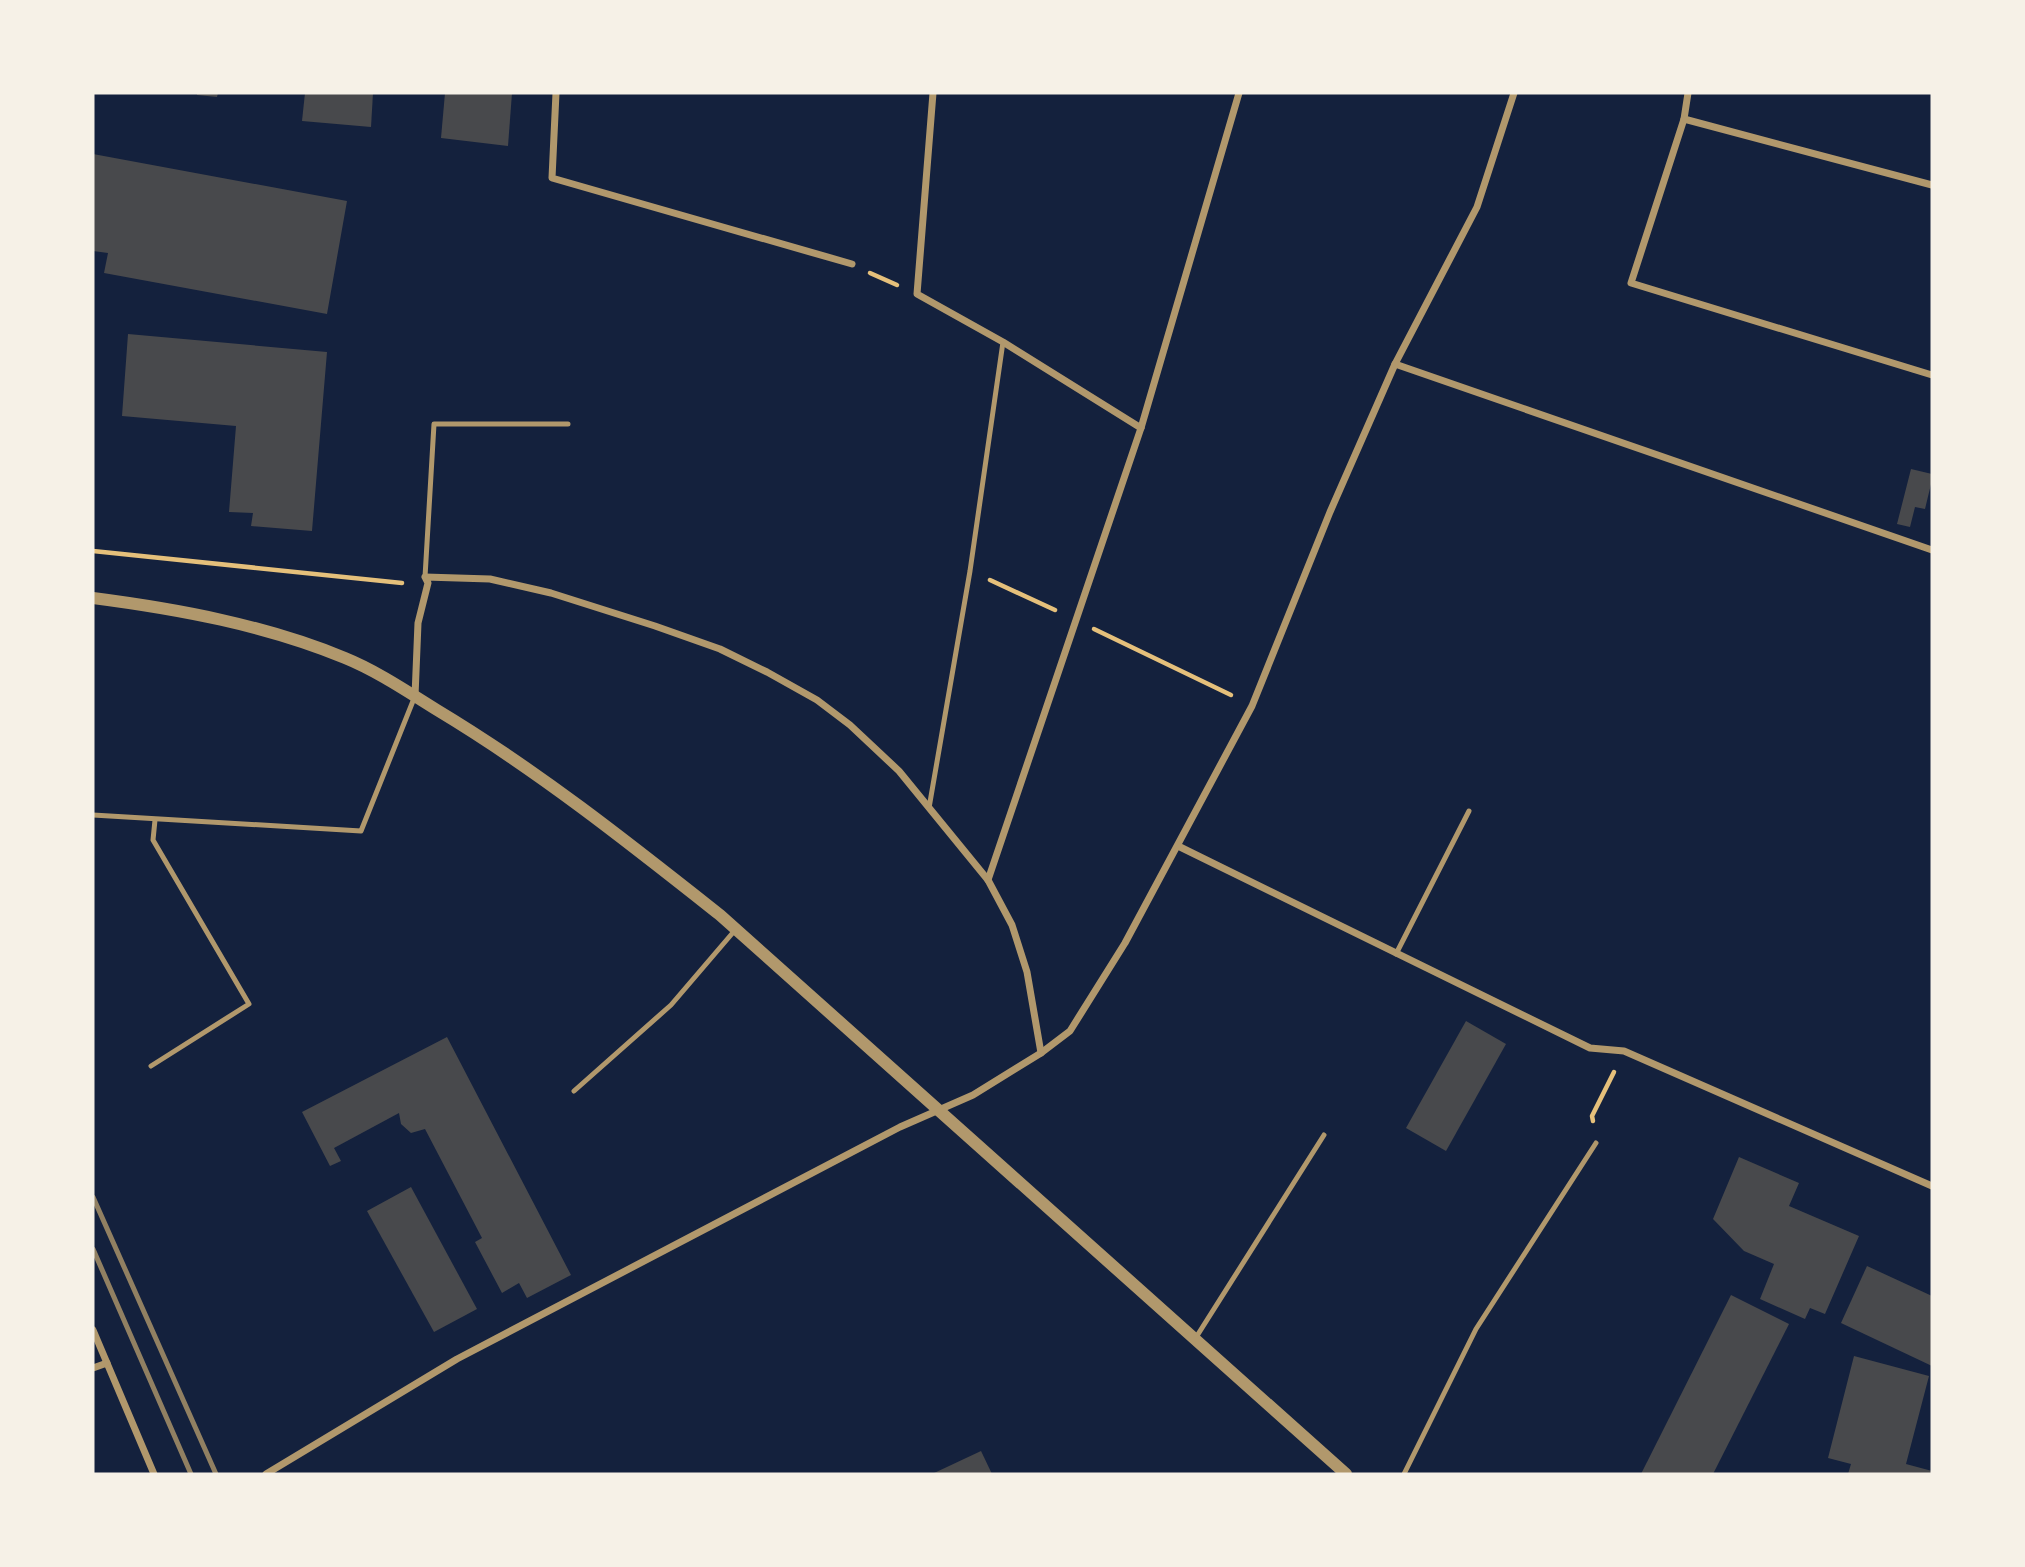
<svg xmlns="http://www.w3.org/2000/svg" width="2025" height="1567" font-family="'Work Sans',sans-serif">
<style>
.building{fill:#48494c}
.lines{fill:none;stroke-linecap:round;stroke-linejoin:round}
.path{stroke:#e5c07b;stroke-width:4.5}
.service{stroke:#b1986c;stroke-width:5}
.minor{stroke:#b1986c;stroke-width:7}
.tertiary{stroke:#b1986c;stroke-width:12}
.rail{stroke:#918062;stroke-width:5}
</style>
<rect width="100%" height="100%" fill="#14213d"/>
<g class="building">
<polygon points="197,93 218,93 217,97 197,95"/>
<polygon points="305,93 373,93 371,127 302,121"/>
<polygon points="445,93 512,93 508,146 441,138"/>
<polygon points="93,154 347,201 327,314 104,273 108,253 93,251"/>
<polygon points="128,334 327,352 312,531 251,526 253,513 229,512 236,426 122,416"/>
<polygon points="1911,469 1932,474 1932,480 1925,509 1915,507 1910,527 1897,524"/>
<polygon points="1466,1021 1506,1044 1446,1151 1406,1128"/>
<polygon points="447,1037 571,1275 527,1298 519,1283 502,1293 475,1242 482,1238 425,1129 411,1133 401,1124 399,1113 334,1148 341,1161 330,1166 302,1112"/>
<polygon points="1739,1157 1799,1183 1789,1206 1859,1236 1825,1314 1810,1308 1805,1319 1760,1299 1774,1264 1744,1251 1713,1219"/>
<polygon points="411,1187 477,1309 434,1332 367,1211"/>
<polygon points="1867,1266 1932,1296 1932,1366 1841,1323"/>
<polygon points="1731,1295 1789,1324 1713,1474 1641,1474"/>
<polygon points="1854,1356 1929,1376 1906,1464 1932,1471 1932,1474 1848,1474 1851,1464 1828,1458"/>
<polygon points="981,1451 992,1474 932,1474"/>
</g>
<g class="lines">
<g class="path">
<polyline points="870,273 897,285"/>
<polyline points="93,551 402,583"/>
<polyline points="990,580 1055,610"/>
<polyline points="1094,629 1231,695"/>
<polyline points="1593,1121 1592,1116 1614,1072"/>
</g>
<g class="service">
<polyline points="425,577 434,424 568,424"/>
<polyline points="929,808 970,571 1003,342"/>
<polyline points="93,815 361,831 415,696"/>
<polyline points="1396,954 1469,811"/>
<polyline points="151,1066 249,1004 153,840 155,820"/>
<polyline points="574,1091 671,1005 736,929"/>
<polyline points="1195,1339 1324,1135"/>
<polyline points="1404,1474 1476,1329 1596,1143"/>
</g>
<g class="minor">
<polyline points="556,93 552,178 852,264"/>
<polyline points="933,93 917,294 1003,342 1141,428"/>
<polyline points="1688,93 1684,119 1631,283 1932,375"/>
<polyline points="1684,119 1932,185"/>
<polyline points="1395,364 1932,550"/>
<polyline points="415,696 418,623 428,583 425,577 490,579 551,593 655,626 720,649 767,672 817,700 850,725 899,771 988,880 1012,925 1027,972 1041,1053"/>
<polyline points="1178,846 1590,1048 1624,1051 1932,1186"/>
<polyline points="988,880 1141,428 1239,93"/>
<polyline points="93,1330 154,1474"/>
<polyline points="93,1368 107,1363"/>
<polyline points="266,1474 457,1359 900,1127 973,1095 1041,1053 1070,1031 1125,943 1252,706 1330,512 1395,364 1477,207 1514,93"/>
</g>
<path class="tertiary" d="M93,598C178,609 265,625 345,658C377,671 408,692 437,710C537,770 629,843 720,915L1346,1474"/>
<g class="rail">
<polyline points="93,1197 216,1474"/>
<polyline points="93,1249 191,1474"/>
</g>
</g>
<rect width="2025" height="1567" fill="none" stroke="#f6f1e7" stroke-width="189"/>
</svg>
